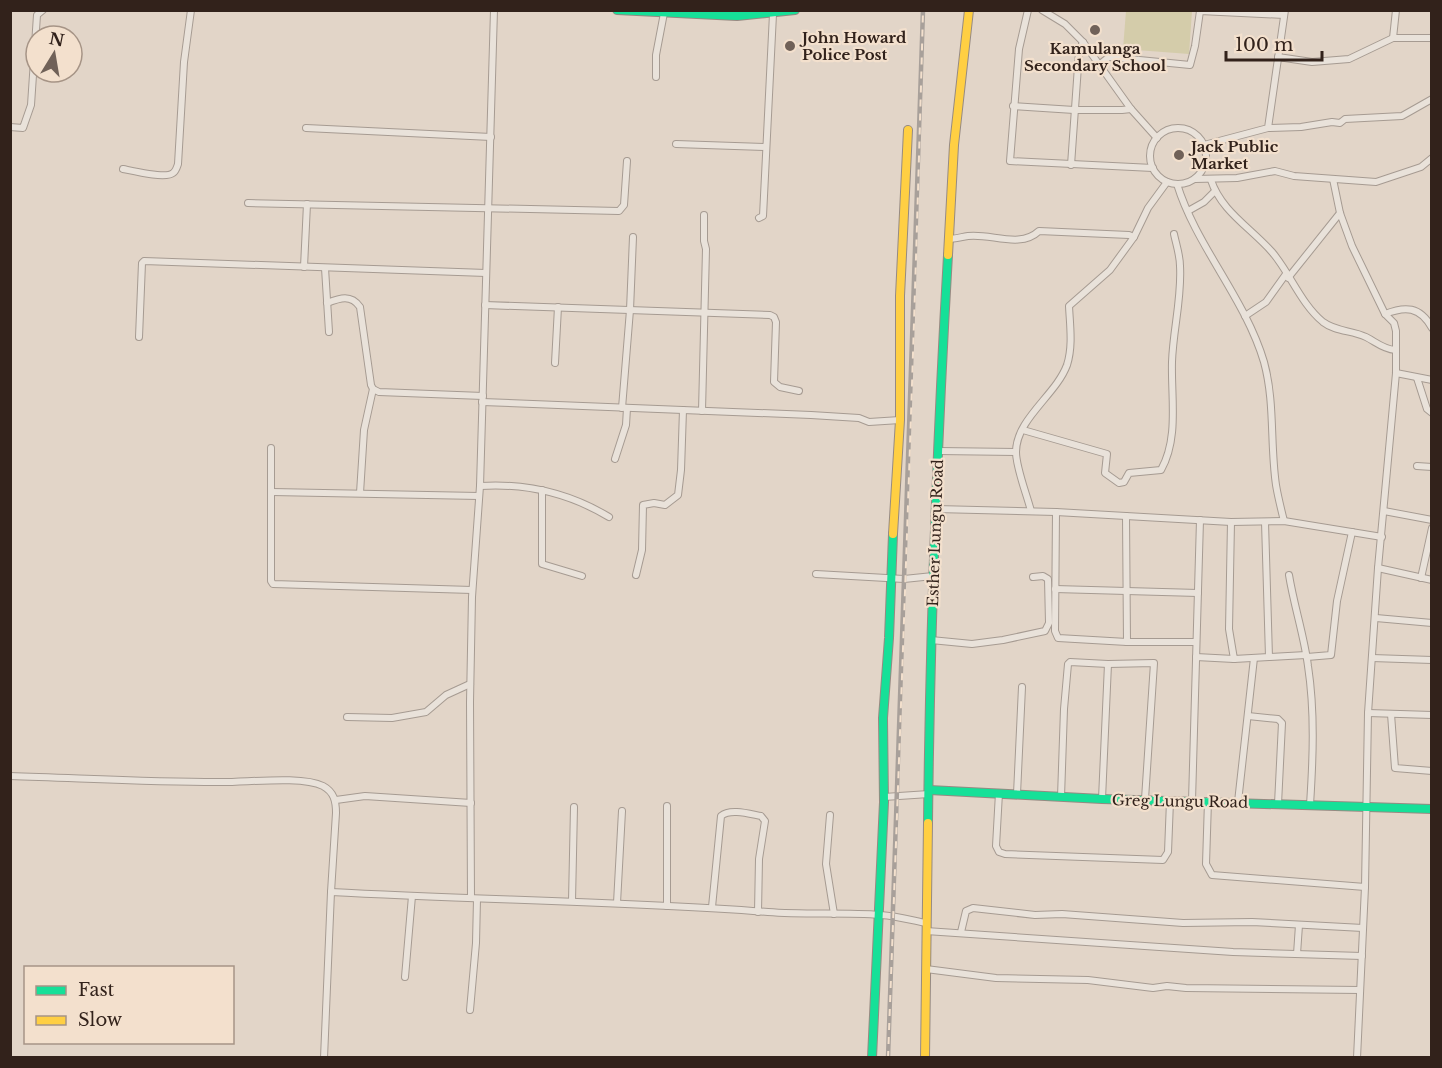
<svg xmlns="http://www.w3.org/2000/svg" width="1442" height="1068" font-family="'Libre Baskerville',serif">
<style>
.green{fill:#d4ccaa}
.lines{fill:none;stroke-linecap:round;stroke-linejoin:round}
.street-casing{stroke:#a69b92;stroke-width:8}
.fast-casing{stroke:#968a82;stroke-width:10}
.slow-casing{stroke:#968a82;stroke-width:10}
.street{stroke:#e9e2da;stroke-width:6}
.fast{stroke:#16e098;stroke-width:8}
.slow{stroke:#ffcf43;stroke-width:8}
.rail-casing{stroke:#a8a09a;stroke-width:4.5}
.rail{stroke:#f3e0cd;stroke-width:2;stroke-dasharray:7;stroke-linecap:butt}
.poi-dot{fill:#706158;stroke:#f3e0cd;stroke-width:2}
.labels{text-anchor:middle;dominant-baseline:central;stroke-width:4.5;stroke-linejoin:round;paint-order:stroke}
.poi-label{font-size:15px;font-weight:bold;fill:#32221b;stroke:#f3e0cd;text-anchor:start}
.street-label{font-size:15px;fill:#32221b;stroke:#f3e0cd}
</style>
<rect width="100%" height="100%" fill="#e2d5c8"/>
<polygon class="green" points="1126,11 1192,11 1189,54 1123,49"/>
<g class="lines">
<g class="street-casing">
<g id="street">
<polyline points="1028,10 1019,49 1010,161 1153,168"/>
<polyline points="1042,10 1065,24 1083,42 1131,109 1157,138"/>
<polyline points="1393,38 1432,38"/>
<polyline points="1278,57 1312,62 1349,59 1393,38 1396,10"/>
<polyline points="1100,64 1109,57 1190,65 1195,46 1200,11 1284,15"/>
<polyline points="656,77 656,55 664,13"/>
<polyline points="1013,106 1074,110 1122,110 1131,109"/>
<polyline points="10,127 23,128 31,105 37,15 43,10"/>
<circle cx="1178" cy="156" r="28"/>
<polyline points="306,128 491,137"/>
<polyline points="1268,128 1301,127 1332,122 1340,123 1345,119 1402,116 1432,99"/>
<polyline points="676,144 766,147"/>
<polyline points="1204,145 1268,128 1285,10"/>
<polyline points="1071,165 1079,52 1083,42"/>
<path d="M123,169C133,171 166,179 173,173C176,171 177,167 178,164L184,62L191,10"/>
<polyline points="1195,179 1237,178 1275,171 1294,176 1376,182 1421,167 1432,158"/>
<polyline points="1333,179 1340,213 1352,246 1385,314 1394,323 1396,331 1396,373 1378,568 1368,713 1365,887 1357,1058"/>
<path d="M1211,180C1221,211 1251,228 1272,252C1290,273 1301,304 1323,322C1336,332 1352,330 1366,337C1376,342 1383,349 1395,350"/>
<path d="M1177,184C1196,246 1245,298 1264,362C1275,402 1270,444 1276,485C1278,497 1281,509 1284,521"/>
<polyline points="248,203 619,211 624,205 627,161"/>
<polyline points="1188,211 1204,202 1215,191"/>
<polyline points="759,218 763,216 773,14"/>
<path d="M948,239C955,239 961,237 968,236C991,233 1020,249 1039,231L1129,235L1134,237"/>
<polyline points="304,267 307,204"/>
<polyline points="325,268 329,332"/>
<polyline points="1288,278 1340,213"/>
<path d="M327,303C340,298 351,294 360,307L371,385L373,389L364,430L360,493"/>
<polyline points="485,305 770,315 774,317 776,322 774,382 780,387 799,391"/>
<path d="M1385,314C1405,306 1420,306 1432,328"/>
<polyline points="1245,316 1266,302 1286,274"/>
<polyline points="139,337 142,263 144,261 486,273"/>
<polyline points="555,363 558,307"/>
<polyline points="1396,373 1432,380"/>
<polyline points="1417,378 1427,409 1432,413"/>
<polyline points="373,389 379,392 483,396"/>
<polyline points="482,402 811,415 859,418 869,422 900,420"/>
<polyline points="622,408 630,310 633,237"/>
<polyline points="702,411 706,249 704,241 704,215"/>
<path d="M1023,430L1107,454L1105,473L1119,483L1124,482L1129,473L1161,470C1179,438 1171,398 1172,362C1173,330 1182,298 1180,266C1180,255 1176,244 1174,234"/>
<polyline points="271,448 271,581 273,584 472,590"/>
<polyline points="938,451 1016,452"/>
<polyline points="615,459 626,425 627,408"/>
<polyline points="1417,466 1432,467"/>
<path d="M480,486C526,483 569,493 609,517"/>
<polyline points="542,490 542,564 582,576"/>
<polyline points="272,492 479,496"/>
<polyline points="936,509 1056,512 1231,522 1284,521 1382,537"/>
<path d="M1031,511C1027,495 1016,468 1016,452C1016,419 1056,395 1067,365C1073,346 1070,326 1069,306L1110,270L1134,237L1148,208L1167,182"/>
<polyline points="1384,511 1432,520"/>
<polyline points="1056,512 1055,631 1058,638 1127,642 1196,642"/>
<polyline points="1126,516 1127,642"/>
<polyline points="1231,522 1229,629 1234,659 1269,657 1265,522"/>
<polyline points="1378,568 1432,580"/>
<polyline points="816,574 904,579 933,576"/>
<polyline points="636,575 642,550 643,505 654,503 665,505 678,495 681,470 683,410"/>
<path d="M1289,575C1294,606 1304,635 1308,666C1315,712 1313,759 1310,805"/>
<polyline points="1421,578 1432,528"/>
<polyline points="1055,589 1198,593"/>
<polyline points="1376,618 1432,623"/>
<polyline points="931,640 972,644 1003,640 1045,631 1049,623 1048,579 1043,576 1033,577"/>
<polyline points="1196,657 1234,659"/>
<polyline points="1269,657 1306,655"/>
<polyline points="1307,657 1331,655 1337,601 1352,532"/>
<polyline points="1372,658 1432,660"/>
<polyline points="1368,713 1432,715"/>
<polyline points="1391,714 1395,768 1432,771"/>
<polyline points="1248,716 1278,719 1282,723 1278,804"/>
<polyline points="347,717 392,718 426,712 446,695 470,684"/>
<path d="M10,776C79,778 149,782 217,782C243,783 301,775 323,786C334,792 336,801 336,813L331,892L324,1058"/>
<polyline points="999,793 996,846 999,852 1005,854 1163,860 1168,852 1170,801"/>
<polyline points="1017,794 1022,687"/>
<polyline points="884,797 929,794"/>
<polyline points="1061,797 1064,709 1068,664 1070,662 1108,664 1154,663 1145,799"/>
<polyline points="1102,799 1108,664"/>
<polyline points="336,800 365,796 471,803"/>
<polyline points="1192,801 1200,520"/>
<polyline points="1208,801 1206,864 1212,875 1365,887"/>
<polyline points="1238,802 1254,658"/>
<polyline points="667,806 667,906"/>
<polyline points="830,815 826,864 834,914"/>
<path d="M331,892C476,900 622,901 768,912C805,915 844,912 881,915C896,916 911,920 926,923"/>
<polyline points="471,898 470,702 472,597 480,486 494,10"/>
<polyline points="572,901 574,807"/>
<polyline points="617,903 622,811"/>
<path d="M712,907L721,816C730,808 750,814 761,816L765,821L759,859L758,912"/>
<polyline points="926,931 1233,952 1362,956"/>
<polyline points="961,932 966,911 973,908 1035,915 1062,914 1183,923 1252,922 1363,928"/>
<polyline points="1297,954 1299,925"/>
<polyline points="926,969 996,978 1088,980 1153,988 1167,986 1186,988 1360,990"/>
<polyline points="405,977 412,896"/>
<polyline points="470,1010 476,943 477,899"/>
</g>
</g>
<g class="fast-casing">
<g id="fast">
<polyline points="617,10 737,16 795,10"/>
<polyline points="929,790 1102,799 1432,809"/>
<path d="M928,823C930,634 937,444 948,255"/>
<polyline points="872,1058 884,802 883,718 889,638 893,534"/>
</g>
</g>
<g class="slow-casing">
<g id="slow">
<polyline points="948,255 954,145 969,10"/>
<polyline points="893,534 900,420 900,296 908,130"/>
<polyline points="925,1058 928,823"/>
</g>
</g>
<use href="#street" class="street"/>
<use href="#fast" class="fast"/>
<use href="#slow" class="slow"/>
<g class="rail-casing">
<path id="rail" d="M888,1058C901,709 914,360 923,10"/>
</g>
<use href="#rail" class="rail"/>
</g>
<g class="poi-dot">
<circle cx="1095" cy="30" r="6"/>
<circle cx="790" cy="46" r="6"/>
<circle cx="1179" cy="155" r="6"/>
</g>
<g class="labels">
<g class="poi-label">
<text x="802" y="37">John Howard<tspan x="802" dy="17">Police Post</tspan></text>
<text x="1095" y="48" text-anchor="middle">Kamulanga<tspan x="1095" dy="17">Secondary School</tspan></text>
<text x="1191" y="146">Jack Public<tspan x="1191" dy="17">Market</tspan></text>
</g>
<g class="street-label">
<text transform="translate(935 533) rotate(-88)">Esther Lungu Road</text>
<text transform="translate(1180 801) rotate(1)">Greg Lungu Road</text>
</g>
</g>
<rect width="1442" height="1068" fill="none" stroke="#32221b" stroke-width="24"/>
<rect x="24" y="966" width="210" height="78" fill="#f3e0cd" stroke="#a69486" stroke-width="1.5"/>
<rect x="36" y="986" width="30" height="9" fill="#16e098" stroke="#a69486" stroke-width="1.5"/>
<text x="78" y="996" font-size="18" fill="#32221b">Fast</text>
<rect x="36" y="1016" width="30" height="9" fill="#ffcf43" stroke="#a69486" stroke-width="1.5"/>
<text x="78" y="1026" font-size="18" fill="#32221b">Slow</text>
<g transform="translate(54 54) rotate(11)"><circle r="28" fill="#f3e0cd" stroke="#a69486" stroke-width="1.5"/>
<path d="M0-4.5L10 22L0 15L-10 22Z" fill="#706158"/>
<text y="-9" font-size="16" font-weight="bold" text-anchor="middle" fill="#32221b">N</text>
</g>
<path d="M1226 51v9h96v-9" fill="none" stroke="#32221b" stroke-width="3"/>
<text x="1235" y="51" font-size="18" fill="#32221b" stroke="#f3e0cd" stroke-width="4.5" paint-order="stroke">100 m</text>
</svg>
